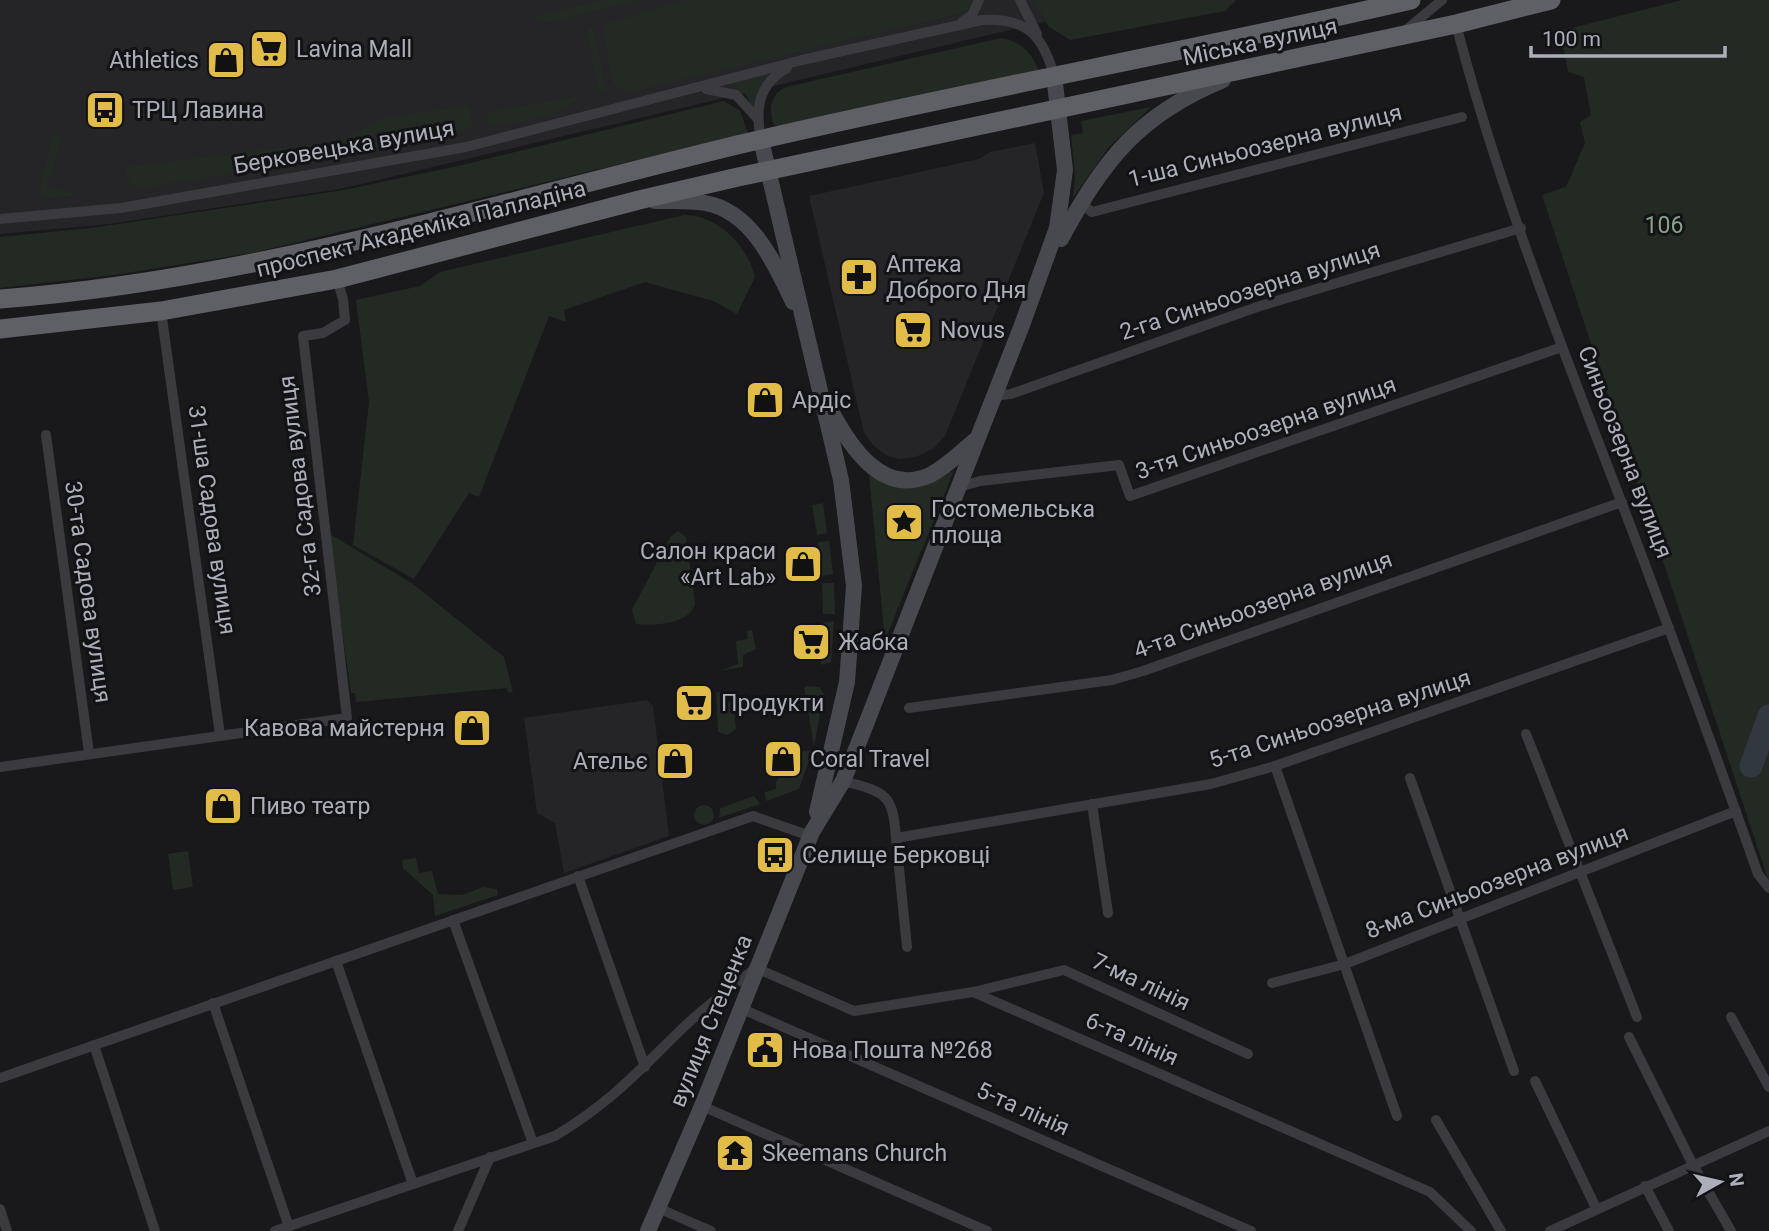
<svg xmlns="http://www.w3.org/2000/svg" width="1769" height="1231" font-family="Roboto,sans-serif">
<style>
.built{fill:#252427}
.green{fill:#232a24}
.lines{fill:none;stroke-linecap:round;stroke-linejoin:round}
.river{stroke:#31383f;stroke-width:23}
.minor{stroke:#3a3a3f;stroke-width:10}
.secondary{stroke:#48494f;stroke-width:16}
.trunk{stroke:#5e6066;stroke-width:19}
.labels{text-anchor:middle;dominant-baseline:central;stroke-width:6;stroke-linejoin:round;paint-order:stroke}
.street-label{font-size:23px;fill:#acafb9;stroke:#131315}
.poi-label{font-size:23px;fill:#acafb9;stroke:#131315;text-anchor:start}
.park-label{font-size:23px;fill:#85a289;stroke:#131315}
</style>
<rect width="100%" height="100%" fill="#19181a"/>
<g class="built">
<polygon points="0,0 1037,0 1048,21 340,189 110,224 0,234"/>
<polygon points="1035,143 1044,193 945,436 934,448 916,457 900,459 888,456 874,446 864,433 809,196 979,159 990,152"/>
<polygon points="647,700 653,706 669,836 564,873 555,823 537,813 524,718"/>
</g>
<g class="green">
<polygon points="602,0 639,0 546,23 527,18"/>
<polygon points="684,0 973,0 968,9 958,14 631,92 624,91 612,82 603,31 606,24"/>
<polygon points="1035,0 1236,0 1225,11 1070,40 1048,26"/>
<polygon points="1682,0 1769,0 1769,882 1542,195 1566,187 1585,143 1580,122 1591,115 1584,77 1568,72 1560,31"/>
<polygon points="589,27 594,29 606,91 598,92 587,31"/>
<path d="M1001,38C1022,42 1031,52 1039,71L779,126L774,125C768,109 770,95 786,87Z"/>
<polygon points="765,72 754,109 745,94 727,82"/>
<path d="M580,95C563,121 517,120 489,126L486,113Z"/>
<polygon points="724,101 740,111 748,133 257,252 114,275 0,288 0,237 91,228 344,190 458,166"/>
<polygon points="468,106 474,128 330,156 328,141 343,139 385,117"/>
<polygon points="1151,107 1108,148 1073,198 1075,175 1071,135 1083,133 1081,121"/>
<polygon points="53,134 62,136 47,187 76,194 74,196 46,199 39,194"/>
<polygon points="311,144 314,160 143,188 133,186 127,177 125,167"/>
<path d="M684,215C718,215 747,245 755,277L737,314L713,301L645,282L564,310L566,322L549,316L479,497L469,493L414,579L353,545L369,402L356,300L420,286L440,272Z"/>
<polygon points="949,471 953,473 885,640 869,475 881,481"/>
<polygon points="823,503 827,533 817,535 812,505"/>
<path d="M678,531L686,537L695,604C690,624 654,626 636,624L632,610L671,536Z"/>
<polygon points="328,533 413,584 504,657 513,692 508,693 507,688 356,702 355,693 351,693"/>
<polygon points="829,541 833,574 822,576 818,542"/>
<polygon points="822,583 834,583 835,614 823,614"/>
<polygon points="834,621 831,662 821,665 816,624"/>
<polygon points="752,630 756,649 743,655 743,667 719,671 738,664 736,641 748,639 747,631"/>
<polygon points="806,686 819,687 824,694 814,746 804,688"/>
<polygon points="721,691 722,703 733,702 736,729 727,735 718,732 716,693"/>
<polygon points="813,750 799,789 766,801 765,792 776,789 776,782 794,752"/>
<polygon points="754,796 760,804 719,818 720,808"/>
<circle cx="704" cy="815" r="10"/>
<polygon points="188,851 193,887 173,890 168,854"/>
<polygon points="416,858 419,873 432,871 438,894 462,895 483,887 497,889 498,895 435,916 433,895 403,868 402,860"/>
</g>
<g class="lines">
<polyline class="river" points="1751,766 1769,716"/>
<g class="minor">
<polyline points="1020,0 1037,34"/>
<polyline points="962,22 972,15 979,0"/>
<path d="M1456,24C1498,187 1561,344 1621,501C1668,625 1714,749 1758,874L1769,888"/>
<polyline points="1400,35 1442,0"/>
<polyline points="706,89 736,95 757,118"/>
<path d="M761,140C755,109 758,84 787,68"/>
<polyline points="1080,203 1092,212 1462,117"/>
<path d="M0,219L121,208L466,147L802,60L982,20C1027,18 1042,34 1054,75"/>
<polyline points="161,311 220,735"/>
<polyline points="993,396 1011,394 1260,306 1521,228"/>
<polyline points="46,435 89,753"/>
<polyline points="956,488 980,481 1119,465 1130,496 1562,347"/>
<polyline points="909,708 1112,680 1143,671 1622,502"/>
<polyline points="1526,734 1637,1017"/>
<polyline points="1275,766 1397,1116"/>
<polyline points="0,767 347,718 303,336 323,333 345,320 343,299 337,279"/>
<polyline points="1410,778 1514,1071"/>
<path d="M843,781C885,792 893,793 896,838L1211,784L1275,766L1669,628"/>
<polyline points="1092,804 1108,913"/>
<polyline points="896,838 907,947"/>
<polyline points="578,876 645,1067"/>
<polyline points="453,920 533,1143"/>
<polyline points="336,961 413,1184"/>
<polyline points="1272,983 1345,964 1736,811"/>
<polyline points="973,992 1430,1192 1471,1231"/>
<polyline points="213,1003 289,1227"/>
<polyline points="740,1008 1251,1231"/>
<polyline points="1731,1017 1769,1087"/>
<polyline points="1629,1037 1693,1165 1731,1231"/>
<polyline points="94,1045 155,1231"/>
<polyline points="0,1078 753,816 810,836"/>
<polyline points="1535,1081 1596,1208"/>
<polyline points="702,1106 987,1231"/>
<polyline points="1436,1120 1501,1231"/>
<polyline points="1645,1186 1669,1231"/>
<polyline points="658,1208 711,1231"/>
<polyline points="0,1209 7,1231"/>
<path d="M275,1231L555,1136C612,1102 639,1070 685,1026C707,1005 732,987 756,968L854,1011L973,992L1064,970L1248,1054"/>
<polyline points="458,1231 490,1157"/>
<polyline points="1550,1231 1769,1131"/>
</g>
<g class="secondary">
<polyline points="761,140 841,480 854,586 847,682 817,812"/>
<path d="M655,201C671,201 689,200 705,203C752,211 775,264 793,302"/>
<path d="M1061,239C1103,161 1138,115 1223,80"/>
<path d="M831,411C850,446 882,497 930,475C946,467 960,453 974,441"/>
<polyline points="648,1231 702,1106 812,832 843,781 857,747 1022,325 1057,228 1065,170 1054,75"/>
</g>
<g class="trunk">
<path d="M0,299C252,280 493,204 737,145C961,92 1187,52 1411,0"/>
<polyline points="0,329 161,311 337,279 639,200 738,177 1456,24 1551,0"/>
</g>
</g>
<defs>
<g id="supermarket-square" transform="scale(2.0125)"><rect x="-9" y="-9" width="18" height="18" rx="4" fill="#e1bc49" stroke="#131315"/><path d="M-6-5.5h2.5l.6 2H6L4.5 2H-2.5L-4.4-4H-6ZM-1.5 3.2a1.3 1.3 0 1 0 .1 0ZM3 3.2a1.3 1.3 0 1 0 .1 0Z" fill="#111"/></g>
<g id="shop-square" transform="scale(2.0125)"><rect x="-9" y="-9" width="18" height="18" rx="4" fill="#e1bc49" stroke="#131315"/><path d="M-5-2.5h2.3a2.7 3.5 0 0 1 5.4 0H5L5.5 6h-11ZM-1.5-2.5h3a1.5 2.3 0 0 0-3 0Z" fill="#111"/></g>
<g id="bus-square" transform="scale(2.0125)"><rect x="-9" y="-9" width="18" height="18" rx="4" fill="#e1bc49" stroke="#131315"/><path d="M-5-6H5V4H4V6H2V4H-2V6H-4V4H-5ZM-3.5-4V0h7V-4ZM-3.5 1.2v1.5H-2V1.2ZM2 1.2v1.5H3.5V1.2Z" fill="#111"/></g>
<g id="pharmacy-square" transform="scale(2.0125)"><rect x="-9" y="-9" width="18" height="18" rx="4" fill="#e1bc49" stroke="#131315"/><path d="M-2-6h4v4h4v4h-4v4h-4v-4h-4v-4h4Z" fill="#111"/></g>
<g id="sight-square" transform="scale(2.0125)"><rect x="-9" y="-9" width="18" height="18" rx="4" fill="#e1bc49" stroke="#131315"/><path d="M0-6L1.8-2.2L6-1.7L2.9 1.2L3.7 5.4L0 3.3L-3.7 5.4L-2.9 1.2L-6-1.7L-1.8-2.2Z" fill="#111"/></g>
<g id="civic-square" transform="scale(2.0125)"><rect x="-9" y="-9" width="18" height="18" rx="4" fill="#e1bc49" stroke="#131315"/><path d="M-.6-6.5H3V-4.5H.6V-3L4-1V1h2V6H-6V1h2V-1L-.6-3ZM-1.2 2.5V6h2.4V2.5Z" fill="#111"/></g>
<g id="temple-square" transform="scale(2.0125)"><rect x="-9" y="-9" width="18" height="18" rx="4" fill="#e1bc49" stroke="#131315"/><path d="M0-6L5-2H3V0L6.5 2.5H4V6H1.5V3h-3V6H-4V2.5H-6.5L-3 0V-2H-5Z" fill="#111"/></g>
</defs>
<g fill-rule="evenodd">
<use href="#supermarket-square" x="269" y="49"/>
<use href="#shop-square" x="226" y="60"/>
<use href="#bus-square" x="105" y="110"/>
<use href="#pharmacy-square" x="859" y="277"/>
<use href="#supermarket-square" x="913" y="330"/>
<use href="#shop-square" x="765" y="400"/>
<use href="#sight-square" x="904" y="522"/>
<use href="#shop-square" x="803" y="564"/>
<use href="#supermarket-square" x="811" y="642"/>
<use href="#supermarket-square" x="694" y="703"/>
<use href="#shop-square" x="472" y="728"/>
<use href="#shop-square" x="783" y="759"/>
<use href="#shop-square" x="675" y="761"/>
<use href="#shop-square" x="223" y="806"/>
<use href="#bus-square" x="775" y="855"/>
<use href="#civic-square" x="765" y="1050"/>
<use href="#temple-square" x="735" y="1153"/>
</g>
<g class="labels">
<g class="street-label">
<text transform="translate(1260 42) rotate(-12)">Міська вулиця</text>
<text transform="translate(1265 146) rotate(-14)">1-ша Синьоозерна вулиця</text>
<text transform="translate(344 147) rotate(-10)">Берковецька вулиця</text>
<text transform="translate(421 229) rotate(-14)">проспект Академіка Палладіна</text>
<text transform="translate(1250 291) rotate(-18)">2-га Синьоозерна вулиця</text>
<text transform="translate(1266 428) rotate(-19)">3-тя Синьоозерна вулиця</text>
<text transform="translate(1625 452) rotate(69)">Синьоозерна вулиця</text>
<text transform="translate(300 486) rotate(-97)">32-га Садова вулиця</text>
<text transform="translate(212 520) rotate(82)">31-ша Садова вулиця</text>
<text transform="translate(88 592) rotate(82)">30-та Садова вулиця</text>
<text transform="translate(1263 605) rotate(-20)">4-та Синьоозерна вулиця</text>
<text transform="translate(1340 719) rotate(-18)">5-та Синьоозерна вулиця</text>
<text transform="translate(1497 882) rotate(-21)">8-ма Синьоозерна вулиця</text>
<text transform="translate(1141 982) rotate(25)">7-ма лінія</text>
<text transform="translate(711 1021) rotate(-68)">вулиця Стеценка</text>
<text transform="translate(1132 1039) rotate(24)">6-та лінія</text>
<text transform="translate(1023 1109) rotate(24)">5-та лінія</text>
</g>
<g class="poi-label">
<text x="296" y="49">Lavina Mall</text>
<text x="199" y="60" text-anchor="end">Athletics</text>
<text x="132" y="110">ТРЦ Лавина</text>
<text x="886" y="264">Аптека<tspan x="886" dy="26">Доброго Дня</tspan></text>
<text x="940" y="330">Novus</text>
<text x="792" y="400">Ардіс</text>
<text x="931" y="509">Гостомельська<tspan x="931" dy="26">площа</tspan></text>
<text x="776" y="551" text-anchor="end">Салон краси<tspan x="776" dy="26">«Art Lab»</tspan></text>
<text x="838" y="642">Жабка</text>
<text x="721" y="703">Продукти</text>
<text x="445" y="728" text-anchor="end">Кавова майстерня</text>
<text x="810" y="759">Coral Travel</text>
<text x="648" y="761" text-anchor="end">Ательє</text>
<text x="250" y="806">Пиво театр</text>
<text x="802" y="855">Селище Берковці</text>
<text x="792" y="1050">Нова Пошта №268</text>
<text x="762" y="1153">Skeemans Church</text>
</g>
<g class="park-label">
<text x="1664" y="225">106</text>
</g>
</g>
<g transform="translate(1720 1182) rotate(82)" stroke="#131315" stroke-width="5" paint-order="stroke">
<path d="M0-5L12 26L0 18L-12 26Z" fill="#acafb9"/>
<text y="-10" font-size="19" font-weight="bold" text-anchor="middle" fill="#acafb9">N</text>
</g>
<path d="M1531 46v10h194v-10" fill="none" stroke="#acafb9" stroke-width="3.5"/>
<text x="1542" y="46" font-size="21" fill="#acafb9" stroke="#131315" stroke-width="5" paint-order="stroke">100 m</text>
</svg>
